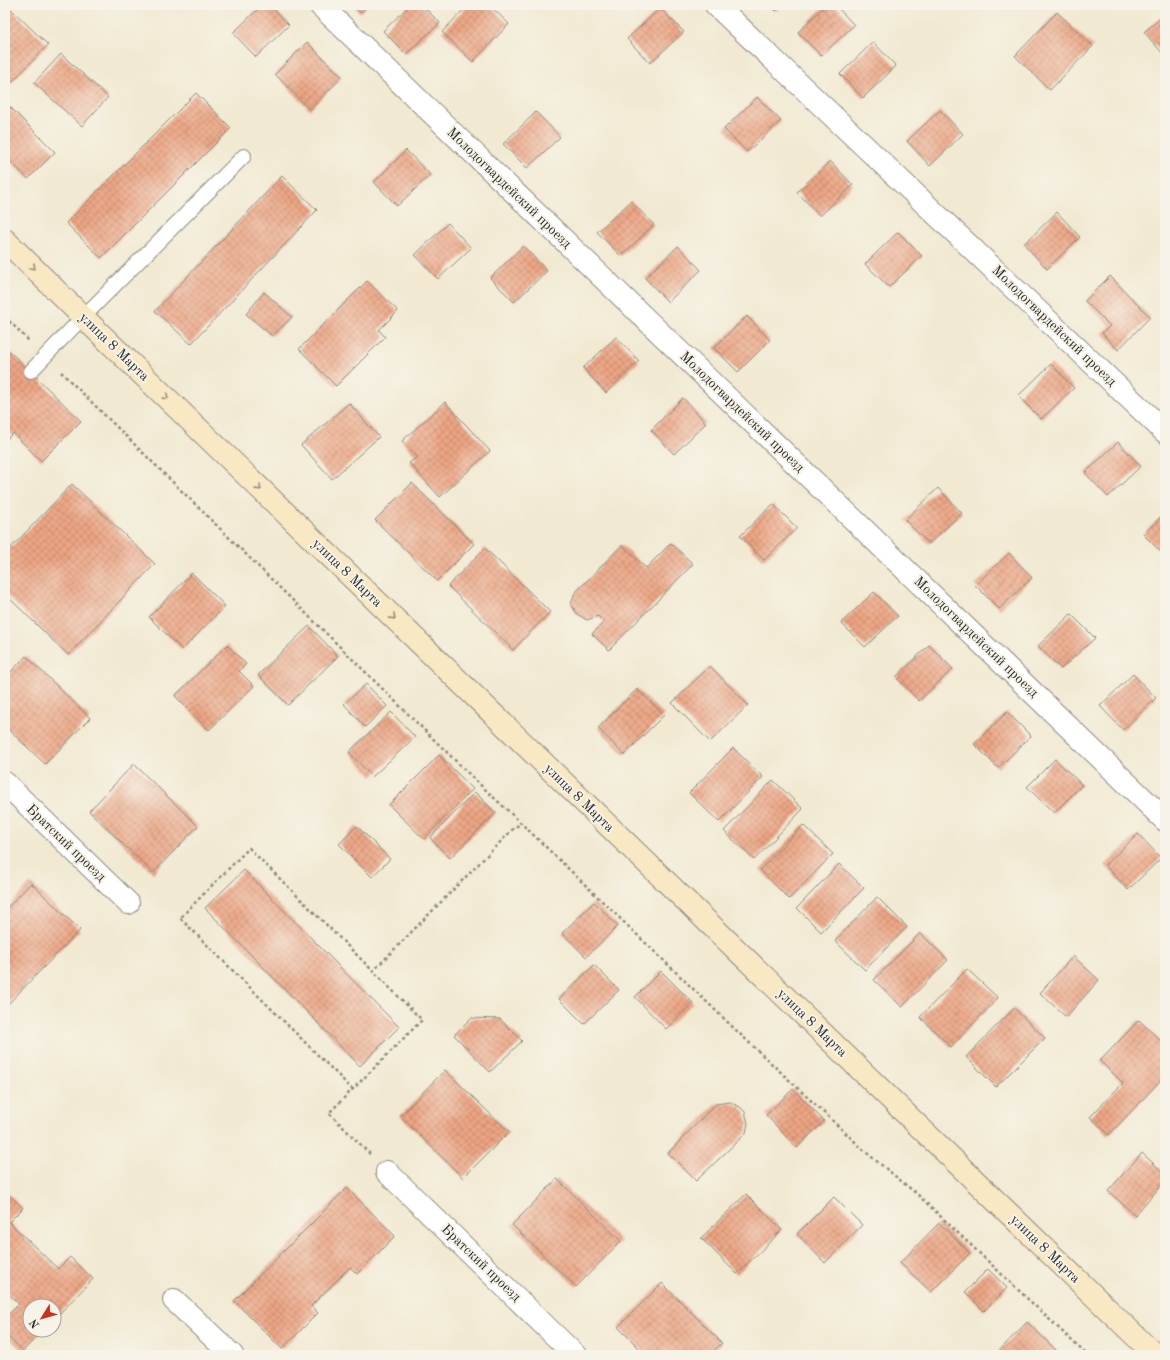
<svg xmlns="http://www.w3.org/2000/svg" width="1170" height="1360" font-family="'Old Standard TT',serif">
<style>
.building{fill:url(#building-cross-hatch)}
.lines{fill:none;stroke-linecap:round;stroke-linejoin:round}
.lane-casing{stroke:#8e8a7e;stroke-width:16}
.street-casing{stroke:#8e8a7e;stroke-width:24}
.secondary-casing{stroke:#8e8a7e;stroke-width:24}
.path{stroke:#8e8a7e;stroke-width:2.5;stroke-dasharray:3 3;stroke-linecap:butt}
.lane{stroke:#fff;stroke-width:14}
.street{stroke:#fff;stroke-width:22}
.secondary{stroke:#f8e8c3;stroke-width:22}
.oneway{stroke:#928a77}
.labels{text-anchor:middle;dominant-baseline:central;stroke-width:4;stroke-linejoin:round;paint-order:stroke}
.street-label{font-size:14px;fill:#2b2b2b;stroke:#f7f3e8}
</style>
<defs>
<pattern id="building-cross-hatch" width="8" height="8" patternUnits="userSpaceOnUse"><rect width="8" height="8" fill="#eda584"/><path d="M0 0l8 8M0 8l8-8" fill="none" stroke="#c0876c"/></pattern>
</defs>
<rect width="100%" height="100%" fill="#f7f3e8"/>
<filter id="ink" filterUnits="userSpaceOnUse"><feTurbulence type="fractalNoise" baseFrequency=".025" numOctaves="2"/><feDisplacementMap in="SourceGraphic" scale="8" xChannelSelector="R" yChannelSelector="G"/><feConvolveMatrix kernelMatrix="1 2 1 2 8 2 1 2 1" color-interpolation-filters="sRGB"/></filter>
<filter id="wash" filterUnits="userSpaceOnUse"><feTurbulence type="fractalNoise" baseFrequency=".012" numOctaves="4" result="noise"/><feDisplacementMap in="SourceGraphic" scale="16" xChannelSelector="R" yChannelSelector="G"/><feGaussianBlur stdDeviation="0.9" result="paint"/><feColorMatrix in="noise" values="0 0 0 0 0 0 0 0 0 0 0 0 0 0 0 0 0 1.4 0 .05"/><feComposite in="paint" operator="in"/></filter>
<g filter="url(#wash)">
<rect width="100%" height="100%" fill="#f1e9d2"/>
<g id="blocks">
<g class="building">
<polygon points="262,5 270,5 289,25 256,57 233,33"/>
<polygon points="352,5 368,5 360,13"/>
<polygon points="410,5 422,5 440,23 406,54 383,31"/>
<polygon points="468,5 489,5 509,24 473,62 442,32"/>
<polygon points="770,5 782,5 776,11"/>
<polygon points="826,5 835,5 854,25 821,56 798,32"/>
<polygon points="10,8 48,45 10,84 5,79 5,12"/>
<polygon points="660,8 684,32 650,63 627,39"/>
<polygon points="1057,12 1093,46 1050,90 1015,56"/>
<polygon points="1165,14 1165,56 1144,32"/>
<polygon points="307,42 342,77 310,110 275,74"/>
<polygon points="873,42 896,66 863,98 840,74"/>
<polygon points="61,54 108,97 82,126 34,83"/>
<polygon points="196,93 231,128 101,258 66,223"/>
<polygon points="757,97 781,121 747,152 724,129"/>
<polygon points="5,102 55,152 28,179 5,156"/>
<polygon points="940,110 963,134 930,166 907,141"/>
<polygon points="536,112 560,137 527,168 503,144"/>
<polygon points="406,150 430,175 397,206 374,182"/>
<polygon points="830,161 853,185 820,216 797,192"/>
<polygon points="282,176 317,210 191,344 155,311"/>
<polygon points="631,201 654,225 621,256 597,232"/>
<polygon points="1057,212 1080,237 1047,269 1024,244"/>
<polygon points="448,223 471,248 438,279 415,255"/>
<polygon points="898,232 922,256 889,287 865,264"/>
<polygon points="523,246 547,271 514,302 490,278"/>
<polygon points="678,246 701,270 668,302 645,278"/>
<polygon points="1110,276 1150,317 1118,350 1102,333 1110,326 1085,301"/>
<polygon points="367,281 398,311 379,330 385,337 336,386 299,349"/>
<polygon points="264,292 292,317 272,336 246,314"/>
<polygon points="747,316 770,340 738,372 714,348"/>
<polygon points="616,337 639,361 606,393 583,368"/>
<polygon points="5,347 81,421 41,461 13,433 5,441"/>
<polygon points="1051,364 1074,388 1041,419 1018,396"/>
<polygon points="683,398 706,423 674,454 651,430"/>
<polygon points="445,402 490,451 440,497 409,463 417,457 402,441"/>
<polygon points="349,403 379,437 332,479 301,445"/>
<polygon points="1118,442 1141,466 1108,497 1085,473"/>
<polygon points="412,483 474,544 437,581 375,520"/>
<polygon points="72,484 155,564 68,655 5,594 5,554"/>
<polygon points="938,488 962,513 929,544 905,520"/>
<polygon points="773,504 797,528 764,560 740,536"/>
<polygon points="1165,513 1165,556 1143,534"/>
<polygon points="671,543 693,564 609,650 592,634 604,622 598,616 587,620 577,614 571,604 575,593 622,545 646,568"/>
<polygon points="485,548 550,612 513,650 448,586"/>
<polygon points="1009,553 1032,578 999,609 975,585"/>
<polygon points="192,573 225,606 182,650 149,617"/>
<polygon points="874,592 898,616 865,647 841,623"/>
<polygon points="1071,614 1095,638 1061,669 1038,646"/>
<polygon points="309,626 338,656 288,705 258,675"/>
<polygon points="227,645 246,664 239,671 254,686 209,730 175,696"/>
<polygon points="929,645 953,669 919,701 896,677"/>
<polygon points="26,656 90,718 45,764 5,726 5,678"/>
<polygon points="710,666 748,705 710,742 672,703"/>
<polygon points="1133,674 1156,698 1123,730 1100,706"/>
<polygon points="366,684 387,706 365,727 344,704"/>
<polygon points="637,689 664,715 624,755 598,728"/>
<polygon points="391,712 415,737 372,777 349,752"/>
<polygon points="1007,712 1031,736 998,768 974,744"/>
<polygon points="733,748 763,777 719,822 689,793"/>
<polygon points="439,755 473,789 424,839 389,805"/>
<polygon points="1055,759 1082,785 1054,813 1027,787"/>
<polygon points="134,764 198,826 153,873 89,811"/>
<polygon points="773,780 803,809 754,860 724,831"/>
<polygon points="475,792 496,813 450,858 430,838"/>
<polygon points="803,825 833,854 789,899 760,870"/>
<polygon points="357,826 390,859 372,877 339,844"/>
<polygon points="1138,834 1161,858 1128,890 1105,865"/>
<polygon points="839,864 864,888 821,932 797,908"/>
<polygon points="244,870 399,1027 360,1066 205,908"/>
<polygon points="31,883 80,930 5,1007 5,910"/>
<polygon points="877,897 907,927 865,970 835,941"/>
<polygon points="594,902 618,926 586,957 562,933"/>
<polygon points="920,933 948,960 902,1007 874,980"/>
<polygon points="1073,956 1099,980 1066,1017 1040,993"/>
<polygon points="594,965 619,990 584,1024 559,999"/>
<polygon points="967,969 998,998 951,1047 920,1017"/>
<polygon points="661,971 693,1003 666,1029 635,997"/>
<polygon points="1014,1008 1045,1038 996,1087 966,1057"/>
<polygon points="471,1018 500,1019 522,1041 490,1072 454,1035"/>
<polygon points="1139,1020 1165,1045 1165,1076 1109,1135 1090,1117 1123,1083 1100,1061"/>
<polygon points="445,1070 509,1132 463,1178 400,1116"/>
<polygon points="793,1089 824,1121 797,1148 766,1115"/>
<polygon points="730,1102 740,1107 745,1112 748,1123 746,1133 696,1181 668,1153 716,1104"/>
<polygon points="1142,1153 1165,1174 1165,1181 1135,1215 1108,1191"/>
<polygon points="557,1179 621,1241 576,1287 512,1225"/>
<polygon points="347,1188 395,1236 357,1274 350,1267 311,1306 318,1313 282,1349 234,1301"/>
<polygon points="5,1191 23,1208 9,1222 58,1269 70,1257 93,1279 54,1319 54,1306 30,1306 30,1330 43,1330 23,1351 5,1334 5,1318 19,1304 5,1291"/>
<polygon points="746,1194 782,1230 737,1274 701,1238"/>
<polygon points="834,1197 862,1225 825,1263 797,1234"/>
<polygon points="939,1223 970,1253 931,1292 900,1263"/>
<polygon points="988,1269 1007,1288 984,1311 965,1292"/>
<polygon points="662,1283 722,1343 709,1355 646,1355 618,1327"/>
<polygon points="1027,1322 1061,1355 995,1355"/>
</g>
</g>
</g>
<g filter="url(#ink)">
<use href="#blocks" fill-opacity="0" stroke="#8e8a7e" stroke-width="1"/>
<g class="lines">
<g class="lane-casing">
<polyline id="lane" points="31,371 83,317 244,156"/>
</g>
<g class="street-casing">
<g id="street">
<polyline points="320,5 1165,820"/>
<polyline points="716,5 1165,432"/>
<polyline points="5,783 128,903"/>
<polyline points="387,1172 575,1355"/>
<polyline points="174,1300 232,1355"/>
</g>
</g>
<g class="secondary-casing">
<polyline id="secondary" points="5,240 83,317 1155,1355"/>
</g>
<g class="path">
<polyline points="5,317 30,342"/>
<polyline points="61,372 471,776 521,823 740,1034 868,1154 917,1194 1087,1355"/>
<polyline points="353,1090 180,918 249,848 373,971"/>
<polyline points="370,1154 329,1113 422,1020 373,971 513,829 521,823"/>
</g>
<use href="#lane" class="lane"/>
<use href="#street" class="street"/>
<use href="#secondary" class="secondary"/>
</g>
<defs><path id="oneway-chevron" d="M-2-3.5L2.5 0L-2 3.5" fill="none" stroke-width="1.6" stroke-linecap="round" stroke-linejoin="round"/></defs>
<g class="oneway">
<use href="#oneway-chevron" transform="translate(33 267) rotate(45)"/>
<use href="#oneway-chevron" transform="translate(166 397) rotate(44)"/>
<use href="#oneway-chevron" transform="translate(259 488) rotate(44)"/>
<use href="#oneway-chevron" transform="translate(393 617) rotate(44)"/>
</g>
</g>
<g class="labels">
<g class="street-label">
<text transform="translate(509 188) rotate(44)">Молодогвардейский проезд</text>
<text transform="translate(1054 326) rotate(44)">Молодогвардейский проезд</text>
<text transform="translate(114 347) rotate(44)">улица 8 Марта</text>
<text transform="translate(742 412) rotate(44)">Молодогвардейский проезд</text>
<text transform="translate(347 573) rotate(44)">улица 8 Марта</text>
<text transform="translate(976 637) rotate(44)">Молодогвардейский проезд</text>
<text transform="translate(579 798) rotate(44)">улица 8 Марта</text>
<text transform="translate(66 843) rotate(44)">Братский проезд</text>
<text transform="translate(812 1023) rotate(44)">улица 8 Марта</text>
<text transform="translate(1045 1249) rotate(44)">улица 8 Марта</text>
<text transform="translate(481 1263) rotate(44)">Братский проезд</text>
</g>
</g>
<rect width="1170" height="1360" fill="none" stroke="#f7f3e8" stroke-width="20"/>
<g transform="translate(42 1318) rotate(233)"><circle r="19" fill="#f7f3e8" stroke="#a5a39c"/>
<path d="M0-3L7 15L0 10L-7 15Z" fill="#c8321e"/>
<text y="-6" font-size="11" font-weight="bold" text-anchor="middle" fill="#2b2b2b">N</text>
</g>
</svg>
